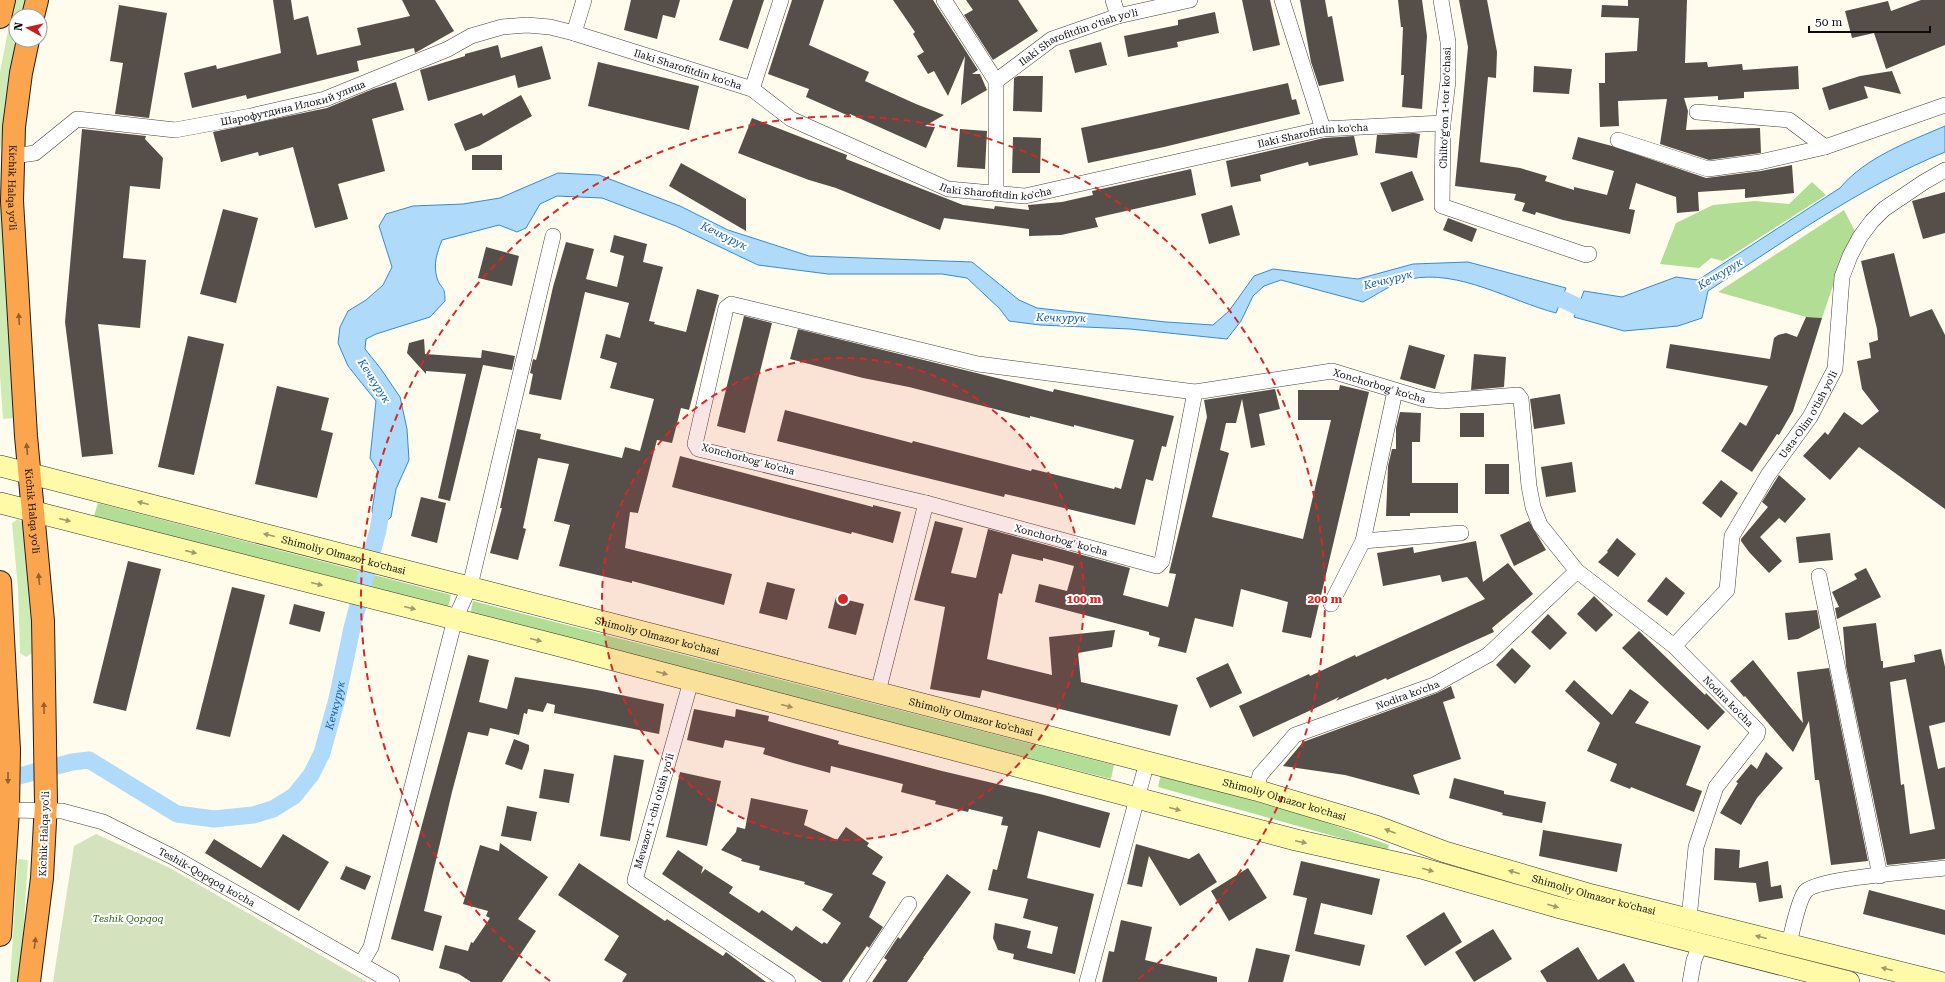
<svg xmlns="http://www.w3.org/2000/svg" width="1945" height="982" font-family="'Roboto Serif',serif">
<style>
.green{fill:#cfebb5}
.forest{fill:#b1dd94}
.cemetery{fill:#d4e2bd}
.water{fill:#afdaf9;stroke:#338cd4}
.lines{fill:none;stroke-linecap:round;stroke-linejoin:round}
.canal{stroke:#afdaf9;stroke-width:17}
.building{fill:#564f49;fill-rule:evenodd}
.street-casing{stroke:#404040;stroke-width:16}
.secondary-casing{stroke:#2f2f2f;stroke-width:22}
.highway-casing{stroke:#1e1e1e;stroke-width:24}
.street{stroke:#fff;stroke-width:15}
.secondary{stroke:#fffaa8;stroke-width:21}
.highway{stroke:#fba64f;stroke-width:22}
.oneway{fill:#906131}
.oneway2{fill:#9e9b6a}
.ring{fill:none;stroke:#d62828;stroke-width:2;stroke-dasharray:7 5}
.labels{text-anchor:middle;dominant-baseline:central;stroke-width:4;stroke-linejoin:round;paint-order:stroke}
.street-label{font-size:10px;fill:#0d0d0d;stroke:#fff}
.park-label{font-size:10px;font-style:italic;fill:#27681a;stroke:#fff}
.water-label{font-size:11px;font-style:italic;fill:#105da5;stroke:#fff}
.centre{fill:#d62828;stroke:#fff;stroke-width:2}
.ring-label{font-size:12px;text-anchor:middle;font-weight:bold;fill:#d62828;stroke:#fff;stroke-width:4;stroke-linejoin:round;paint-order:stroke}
</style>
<rect width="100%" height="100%" fill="#fffced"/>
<g class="green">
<polygon points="14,0 25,0 21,16 16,16 16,40 8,83 0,152 0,72"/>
<polygon points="0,193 14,418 3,419 0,376"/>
<polygon points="18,519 23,523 30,588 32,653 26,657 20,653 18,589 12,523"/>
<polygon points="18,859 28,860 20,982 10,982"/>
</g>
<g class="forest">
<polygon points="1812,182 1826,195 1723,261 1711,258 1699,268 1660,264 1676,223 1713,205 1755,201 1789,204"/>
<polygon points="1844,210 1858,237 1837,274 1822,318 1806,317 1718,292"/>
<polygon points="98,503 451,595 448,608 94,516"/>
<polygon points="473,601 1114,765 1111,779 470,615"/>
<polygon points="1161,774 1319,820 1389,845 1387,851 1158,787"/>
</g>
<polygon class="cemetery" points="96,834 168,867 367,982 53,982 74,846"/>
<g class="water">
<path d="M1945,126V152C1860,187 1785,241 1708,291L1702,318L1678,326L1624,331L1574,317L1584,291L1622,297L1676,277L1698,280L1840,188C1866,157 1908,142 1945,126Z"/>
<path d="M558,173L599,175L680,206L728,230L809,256L972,262L1019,300L1037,308L1166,322L1213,325L1229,311L1254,276L1273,269L1358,279L1413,264L1468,262L1566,288L1556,313C1510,301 1459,269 1410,279C1395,282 1376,295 1363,302L1281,280L1264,286L1253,296L1241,321L1227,339L1130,329L1040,325L1009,321L1000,309L967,278L942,274H828L758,265L676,226L602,198L557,196L540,204L526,228L517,232L499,225L442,240C437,253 433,264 437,278C441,290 445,284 445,301L430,317L376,334L366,339L365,349L381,369L400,397L407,429L409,460L396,489L391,517L378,530L372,511L378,471L370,458L376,401L348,366L338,343L340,327L348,311L366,300L383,285L392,267L379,226L386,214L413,206L463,204L500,198Z"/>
</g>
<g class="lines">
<g class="canal">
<polyline points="1538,295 1564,300 1581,308 1599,310"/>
<path id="s1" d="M0,781L72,762L89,760L177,814L214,819L253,815L273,809L294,796L311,775L322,753L337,699L352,628L378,530L382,507"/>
</g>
</g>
<g class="building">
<polygon points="273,0 291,0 294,20 308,16 317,55 361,45 357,28 410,16 402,0 435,0 454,31 415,53 414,48 357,61 359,71 247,99 246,95 192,108 184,73 216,65 217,69 281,53"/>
<polygon points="631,0 680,0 675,18 663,15 657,39 624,30"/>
<polygon points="733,0 764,0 748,49 719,40"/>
<polygon points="792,0 824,0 809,45 869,72 865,81 916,104 944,115 925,126 935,127 926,148 850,114 849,116 806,97 809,89 768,74"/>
<polygon points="893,0 933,0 978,70 972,74 980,74 987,90 961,105 965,56 948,96 934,71 928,74 917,56 924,52 913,34 915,32"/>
<polygon points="966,0 1018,0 1038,31 993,60 964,15 973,10"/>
<polygon points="1242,0 1270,0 1280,45 1253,51"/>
<polygon points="1300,0 1325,0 1328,17 1332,16 1344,81 1319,86 1311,62"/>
<polygon points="1398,0 1422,0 1427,36 1422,109 1402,107 1404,75 1401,75 1403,27 1401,27"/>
<polygon points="1459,0 1487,0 1497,52 1496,78 1488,77 1480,162 1520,168 1547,176 1545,181 1574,190 1574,187 1607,195 1614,171 1572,159 1578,137 1612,146 1706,178 1761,171 1792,165 1794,193 1745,198 1745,189 1698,192 1699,211 1677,213 1676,197 1636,183 1629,209 1635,210 1630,234 1563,220 1536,212 1535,215 1522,211 1525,203 1514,200 1516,194 1455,186 1468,47"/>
<polygon points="1628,0 1687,0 1685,63 1707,62 1708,67 1742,64 1743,70 1798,66 1799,89 1744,92 1744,98 1718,100 1718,96 1684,98 1688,111 1686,130 1760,128 1761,153 1709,160 1660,144 1667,99 1618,101 1619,126 1600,127 1599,83 1605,83 1605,53 1637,51 1639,18 1601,17 1602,5 1628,6"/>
<polygon points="1921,0 1945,0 1945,45 1886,69 1874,33 1852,38 1845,11 1888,1 1891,11"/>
<polygon points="119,5 167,13 149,118 115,114 123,63 110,61"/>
<polygon points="1215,12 1219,33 1177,42 1178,47 1128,57 1124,36 1178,25 1178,20"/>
<polygon points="1101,42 1107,65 1075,73 1069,50"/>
<polygon points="498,45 501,58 542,46 551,79 518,88 515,75 428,101 420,70 465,56 465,54"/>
<polygon points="598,62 699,86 689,130 588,106"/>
<polygon points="1534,66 1572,69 1569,94 1533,92"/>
<polygon points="1892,71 1901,94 1864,86 1868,98 1829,110 1822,88 1860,76"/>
<polygon points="1018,76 1043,76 1042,112 1013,111 1014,78"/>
<polygon points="396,82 404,110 372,119 385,171 338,184 348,219 315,228 293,147 259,156 258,152 221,162 213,132 327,108 373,89"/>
<polygon points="1288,83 1292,100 1296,99 1300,114 1164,147 1088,163 1081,128"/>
<polygon points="521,95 532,116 479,146 465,151 454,124 482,113 483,116"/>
<polygon points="752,118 847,155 846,159 963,205 994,209 995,206 1029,210 1028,205 1062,202 1093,195 1092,191 1191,169 1196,195 1095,218 1098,227 1061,235 1029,236 1029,229 944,218 940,230 836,188 809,180 738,153"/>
<polygon points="82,129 146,136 145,139 163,158 160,189 130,186 123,258 146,260 140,328 98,324 113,454 82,457 65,322"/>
<polygon points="960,129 987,131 985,169 957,167"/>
<polygon points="1414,133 1420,134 1417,158 1375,153 1377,135"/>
<polygon points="1354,136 1358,155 1309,166 1308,162 1282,169 1260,175 1261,181 1231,187 1226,161 1324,138"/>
<polygon points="1013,137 1041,138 1040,173 1012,173"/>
<rect x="472" y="155" width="30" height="15"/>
<polygon points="681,163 746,199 746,231 669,186"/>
<polygon points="1412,171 1424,200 1392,212 1380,183"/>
<polygon points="1945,192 1945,233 1923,239 1912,201"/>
<polygon points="1232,205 1240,235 1209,244 1201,214"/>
<polygon points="223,209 258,218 236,303 200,294"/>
<polygon points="1448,218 1477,229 1472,242 1443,230"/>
<polygon points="614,235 647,244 643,262 663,267 649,321 655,322 654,324 686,332 697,289 719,295 689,410 681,408 672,443 657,440 638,513 630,512 625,548 732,574 724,605 632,581 632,583 559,566 570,525 554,521 569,464 538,458 523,528 526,529 518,560 490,553 502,508 500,508 517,429 541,434 540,439 622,458 625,447 640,451 654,399 610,388 617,363 600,358 606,334 620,338 629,303 585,292 561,400 529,394 533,374 530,373 533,359 536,360 539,349 553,287 566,242 594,249 586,279 617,287 624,256 610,252"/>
<polygon points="486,247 519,256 512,286 478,278"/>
<polygon points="1894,253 1910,317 1932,309 1945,335 1945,509 1859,447 1830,480 1803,456 1825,432 1828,435 1844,412 1862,425 1879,411 1862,389 1857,361 1871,358 1869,343 1878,340 1877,329 1861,261"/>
<polygon points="744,316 772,323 745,433 717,426"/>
<polygon points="1806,317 1822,318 1793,411 1779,435 1777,434 1752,472 1721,451 1740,422 1746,426 1768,386 1666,368 1670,344 1770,359 1774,338 1778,335 1786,333 1797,337"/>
<polygon points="798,329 1053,392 1054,389 1174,416 1166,447 1162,446 1153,481 1146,479 1135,525 1005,494 1004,497 777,441 785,410 912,443 913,441 1031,471 1032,469 1114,489 1115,487 1121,489 1134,440 1074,425 1074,427 1030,416 1030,418 909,387 863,378 790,359"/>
<polygon points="188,336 224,344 194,475 158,467"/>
<polygon points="424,339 425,354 481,358 482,350 515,356 512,370 483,365 450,501 438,498 466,374 426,371 426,374 407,353 409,343"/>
<polygon points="1409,345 1445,355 1435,389 1400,379"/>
<polygon points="1474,354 1506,357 1504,387 1471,390"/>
<polygon points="1340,385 1369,392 1311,638 1282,632 1288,602 1241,589 1233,627 1195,618 1186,653 1158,646 1160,638 1149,635 1149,632 1035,602 1039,584 1067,591 1074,566 1043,558 1043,561 1012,554 1002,594 999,593 987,659 1052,675 1049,637 1115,630 1112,647 1078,653 1081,682 1178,705 1170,736 982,690 980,698 930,689 945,607 914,600 935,521 963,528 951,573 976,578 988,529 1130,568 1123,595 1168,607 1176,574 1169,573 1207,417 1204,400 1275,389 1280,409 1259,414 1265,445 1251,448 1242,399 1236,423 1226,423 1220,450 1229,453 1212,517 1303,539 1331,420 1298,420 1298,390 1339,390"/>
<polygon points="277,386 329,398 321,430 333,433 317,498 255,484"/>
<polygon points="1560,394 1565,424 1534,429 1530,399"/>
<polygon points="1400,412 1421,413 1420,442 1412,442 1412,483 1458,483 1458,513 1410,513 1410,516 1386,516 1388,466 1392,449 1396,449 1396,428"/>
<rect x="1460" y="413" width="24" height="24"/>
<polygon points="680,456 873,507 873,505 901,512 893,543 852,532 851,534 672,487"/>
<polygon points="1572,462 1576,492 1546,497 1541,467"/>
<rect x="1485" y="464" width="24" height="30"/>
<polygon points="1779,475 1806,499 1785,523 1779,518 1760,537 1782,561 1769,573 1749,552 1741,541 1741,539 1768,507 1762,502"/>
<polygon points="1721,480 1738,493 1721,518 1702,503"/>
<polygon points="421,497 446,503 437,543 411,536"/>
<polygon points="1529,521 1546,550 1514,566 1500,535"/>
<polygon points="1830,533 1833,560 1799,563 1796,537"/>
<polygon points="1617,538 1636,554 1618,577 1598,562 1608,552 1607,551"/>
<polygon points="1476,541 1483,582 1508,563 1533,594 1492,628 1494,632 1387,680 1386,678 1336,701 1339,697 1335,699 1253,737 1239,706 1309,674 1310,676 1355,655 1356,657 1485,599 1467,577 1442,582 1440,575 1383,586 1377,553 1413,547 1414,553"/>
<polygon points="128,561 161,569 126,711 93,703"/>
<polygon points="1866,568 1881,597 1837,619 1835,608 1839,607 1832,592 1857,579 1854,574"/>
<polygon points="1666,577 1685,593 1667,616 1647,601"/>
<polygon points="767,582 795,589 787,620 759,613"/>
<polygon points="232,587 265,595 230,737 196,729"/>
<polygon points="1594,596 1613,615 1596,632 1577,614"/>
<polygon points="836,597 864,604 856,635 828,628"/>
<polygon points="294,604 325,612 320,632 289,624"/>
<polygon points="1817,610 1820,628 1798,639 1788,640 1785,613"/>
<polygon points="1548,614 1567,633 1550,650 1531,632"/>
<path d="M1876,623L1881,661H1883V668L1915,662L1914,655L1941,649L1945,667V722L1929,726L1938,769L1945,767V859L1887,865L1846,666L1843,627ZM1906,679L1935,829L1910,834L1904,784L1901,785L1890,682Z"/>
<polygon points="1639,631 1705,695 1706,693 1725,712 1708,730 1622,648"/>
<polygon points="1512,648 1531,666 1515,684 1496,665"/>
<polygon points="468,655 489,660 479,702 507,709 515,677 597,690 664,704 659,734 554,713 555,705 547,703 543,712 528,709 527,714 524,713 519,735 490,728 488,736 468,732 452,792 424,911 442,916 433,951 391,939"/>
<polygon points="1753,660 1803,723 1797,672 1829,668 1868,861 1831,865 1819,780 1815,780 1809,721 1793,752 1745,696 1744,697 1730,681"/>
<polygon points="1228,663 1242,693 1210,708 1196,678"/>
<polygon points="1574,680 1612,715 1630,689 1649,702 1635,723 1701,746 1686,785 1702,791 1694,812 1631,787 1630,789 1610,781 1617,764 1587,751 1600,723 1565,691"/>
<polygon points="1451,686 1455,698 1443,702 1461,759 1413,775 1420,795 1345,775 1283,766 1303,742 1437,693"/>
<polygon points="694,709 735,717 736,709 769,716 768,721 839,741 838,744 942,771 1044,795 1110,813 1100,848 1038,831 1027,878 1094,894 1075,974 1013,959 1014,954 998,950 993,938 995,923 1031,931 1027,948 1052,954 1058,927 1023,918 1028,899 988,890 993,869 997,870 1008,826 1001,825 1003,817 969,809 968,812 935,804 936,801 901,792 903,784 831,766 830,773 793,763 763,754 765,748 725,740 723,748 687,740"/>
<polygon points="514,739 529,745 529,750 522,770 505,764"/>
<polygon points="1766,752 1783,768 1757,798 1741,825 1720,813 1738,783 1736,782 1751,764 1757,769"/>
<polygon points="614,755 644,760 630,841 600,836"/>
<polygon points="544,769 574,774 569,803 539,798"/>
<polygon points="680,772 721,781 707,846 666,837"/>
<polygon points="1454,778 1504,791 1504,794 1546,802 1542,823 1502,815 1503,813 1449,798"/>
<polygon points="751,798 808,810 804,825 837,840 846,827 869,843 867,846 883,857 872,874 886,882 869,917 883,927 869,948 867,946 842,982 822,982 662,874 678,850 703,867 701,874 705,869 733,887 729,893 759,913 762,910 792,931 796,926 822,944 824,942 827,944 841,923 822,910 833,894 804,884 805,882 759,870 760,866 741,861 742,859 721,850 736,832 737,827 745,829"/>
<polygon points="507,806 537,812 531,841 501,836"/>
<polygon points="1543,830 1622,844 1617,872 1539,856"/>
<polygon points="283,834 329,862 299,911 205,853 214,839 261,868"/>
<polygon points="500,843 548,877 518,919 536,931 502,982 471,982 459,974 439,968 445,945 468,951 471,942 473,943 490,918 486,916 488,911 463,904 480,845 499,851"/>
<polygon points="1136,844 1189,859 1199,853 1217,882 1180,906 1149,856 1142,887 1127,884"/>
<polygon points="1715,848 1740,850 1739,868 1768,861 1771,887 1781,885 1783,898 1759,902 1756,883 1714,880"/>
<polygon points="1301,861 1380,879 1372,915 1321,903 1314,934 1365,945 1360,966 1295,951 1307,898 1293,895"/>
<polygon points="579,863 665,921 667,919 723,956 726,952 766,982 622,982 627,974 604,960 619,936 558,895"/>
<polygon points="346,866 371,876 365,890 340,879"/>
<polygon points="1248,868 1267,898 1229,921 1211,891"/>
<polygon points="947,874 971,892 923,958 924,958 907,982 872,982 887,960 884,958 898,937 900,939"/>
<polygon points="1869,890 1945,910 1945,935 1863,914"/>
<polygon points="1444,912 1462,942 1425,966 1406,936"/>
<polygon points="1121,920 1152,927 1145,960 1217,977 1217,982 1102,982 1109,951 1114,952"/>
<polygon points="1493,929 1512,959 1474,982 1455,952"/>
<polygon points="1578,947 1598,980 1624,963 1635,982 1547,982 1540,971"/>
<polygon points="1256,948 1290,955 1283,982 1248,982"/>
</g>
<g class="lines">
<g class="street-casing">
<g id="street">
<polyline points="944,0 996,81 996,193"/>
<polyline points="1113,0 1118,16"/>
<polyline points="1282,0 1323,129"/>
<polyline points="1441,0 1448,42 1448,81 1443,123 1442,206 1586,255 1589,254"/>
<polyline points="574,33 584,0"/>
<path id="s2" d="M996,81L1052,39L1118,16L1190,0"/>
<polyline points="752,89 781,0"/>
<polyline points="1697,112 1789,120 1825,147"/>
<polyline points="1618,140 1708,169 1760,162 1825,147 1945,105"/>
<path id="s3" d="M13,156L35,153L77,119L175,130L251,116L325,99L448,49L471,36L502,27L527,25L550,27L574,33L752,89L791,119L948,189L1025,196L1323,129L1443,123"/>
<polyline points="1395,391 1363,541 1461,533"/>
<path id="s4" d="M1195,392L1162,561L1157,566L926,503L698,449L695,444L726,308L731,304L978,364L1195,392L1332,371L1424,399L1442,401L1518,395L1521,399L1529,486L1533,507L1540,525L1577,571L1674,646L1758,731L1757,735L1716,787L1696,847L1689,919"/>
<polyline points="1819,576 1880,876"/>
<polyline points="1331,604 1363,541"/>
<path id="s5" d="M1674,646L1727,590L1732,536L1768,475L1810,417L1835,369L1842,277L1850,256L1860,237L1872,221L1884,209L1924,182L1945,170"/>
<polyline points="691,681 635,880 788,982"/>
<polyline points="878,692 926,503"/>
<path id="s6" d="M1256,790L1260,775L1295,735L1434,685L1488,655L1577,571"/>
<path id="s7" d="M8,810L62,811L103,822L173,857L392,982"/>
<path d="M1789,944C1792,932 1798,901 1805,892C1815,878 1923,871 1945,868"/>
<polyline points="361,964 371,947 455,619 470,586 553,236"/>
<polyline points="857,982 909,904"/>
<polyline points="1087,982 1147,762"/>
<polyline points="1690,982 1694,960 1701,943"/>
</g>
</g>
<g class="secondary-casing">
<g id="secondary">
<path id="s8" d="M0,466L1256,790L1376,826L1445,852L1592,895L1939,982"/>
<polyline points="0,503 568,648 1296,840 1421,868 1557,907 1849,982"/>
</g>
</g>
<g class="highway-casing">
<g id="highway">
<polyline points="33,16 37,0"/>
<polyline points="0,17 4,0"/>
<path id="s9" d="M28,40L21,73L14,127L12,201L26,436L43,621L46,803L42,878L29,982"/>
<polyline points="0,582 9,750 8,810 0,935"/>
</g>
</g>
<use href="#street" class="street"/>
<use href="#secondary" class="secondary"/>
<use href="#highway" class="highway"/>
</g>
<defs><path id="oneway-solid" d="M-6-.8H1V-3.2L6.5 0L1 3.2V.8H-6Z"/></defs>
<g class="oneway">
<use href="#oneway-solid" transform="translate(19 319) rotate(-94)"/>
<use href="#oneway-solid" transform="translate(27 449) rotate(-95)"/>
<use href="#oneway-solid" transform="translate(39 579) rotate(-95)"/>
<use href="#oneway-solid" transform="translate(44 708) rotate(-91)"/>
<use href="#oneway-solid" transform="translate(8 778) rotate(90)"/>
<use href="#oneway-solid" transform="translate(35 943) rotate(-83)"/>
</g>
<g class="oneway2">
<use href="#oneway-solid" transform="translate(143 503) rotate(-166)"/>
<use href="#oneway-solid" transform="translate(65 520) rotate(14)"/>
<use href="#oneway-solid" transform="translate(269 535) rotate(-166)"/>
<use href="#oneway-solid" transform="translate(191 552) rotate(14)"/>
<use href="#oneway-solid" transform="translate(317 584) rotate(14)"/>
<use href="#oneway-solid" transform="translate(410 608) rotate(14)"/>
<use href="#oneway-solid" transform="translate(536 640) rotate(14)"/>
<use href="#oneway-solid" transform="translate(662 673) rotate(15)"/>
<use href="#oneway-solid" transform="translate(787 706) rotate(15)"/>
<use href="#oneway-solid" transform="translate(1175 809) rotate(15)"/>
<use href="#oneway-solid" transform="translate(1390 831) rotate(-159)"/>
<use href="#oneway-solid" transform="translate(1301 842) rotate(12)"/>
<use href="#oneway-solid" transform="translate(1428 870) rotate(16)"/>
<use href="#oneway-solid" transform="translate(1514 872) rotate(-164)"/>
<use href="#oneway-solid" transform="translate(1553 906) rotate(16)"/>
<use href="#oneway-solid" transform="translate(1761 937) rotate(-166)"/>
<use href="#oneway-solid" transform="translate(1887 969) rotate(-166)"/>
</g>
<circle cx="843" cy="599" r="241" fill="#d62828" fill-opacity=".12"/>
<g class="ring">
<circle cx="843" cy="599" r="241"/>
<path d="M550 981A482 482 0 1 1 1136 981"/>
</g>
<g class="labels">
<g class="street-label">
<text stroke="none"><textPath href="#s2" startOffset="95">Ilaki Sharofitdin o'tish yo'li</textPath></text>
<text stroke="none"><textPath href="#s3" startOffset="712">Ilaki Sharofitdin ko'cha</textPath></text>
<text stroke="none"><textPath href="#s3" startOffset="296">Шарофутдина Илокий улица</textPath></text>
<text transform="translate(1445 108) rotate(-88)">Chiltoʻgʻon 1-tor koʻchasi</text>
<text stroke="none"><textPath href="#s3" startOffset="1372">Ilaki Sharofitdin ko'cha</textPath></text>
<text stroke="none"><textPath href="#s3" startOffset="1048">Ilaki Sharofitdin ko'cha</textPath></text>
<text stroke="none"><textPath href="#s9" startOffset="149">Kichik Halqa yo'li</textPath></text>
<text stroke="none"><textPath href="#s4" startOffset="1466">Xonchorbog' ko'cha</textPath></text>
<text stroke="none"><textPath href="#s5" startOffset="275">Usta-Olim o'tish yo'li</textPath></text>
<text transform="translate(748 459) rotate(15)">Xonchorbog' ko'cha</text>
<text stroke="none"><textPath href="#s9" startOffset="473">Kichik Halqa yo'li</textPath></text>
<text transform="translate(1061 540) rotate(15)">Xonchorbog' ko'cha</text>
<text stroke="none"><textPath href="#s8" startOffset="355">Shimoliy Olmazor ko'chasi</textPath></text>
<text stroke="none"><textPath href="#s8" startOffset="679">Shimoliy Olmazor ko'chasi</textPath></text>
<text stroke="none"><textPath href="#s6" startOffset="188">Nodira ko'cha</textPath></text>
<text stroke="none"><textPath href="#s4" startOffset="1999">Nodira ko'cha</textPath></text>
<text stroke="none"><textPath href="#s8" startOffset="1003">Shimoliy Olmazor ko'chasi</textPath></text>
<text stroke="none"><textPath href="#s8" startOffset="1327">Shimoliy Olmazor ko'chasi</textPath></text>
<text transform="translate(654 811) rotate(-74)">Mevazor 1-chi o'tish yo'li</text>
<text transform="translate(44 834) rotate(-88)">Kichik Halqa yo'li</text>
<text stroke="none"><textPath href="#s7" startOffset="214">Teshik-Qopqoq ko'cha</textPath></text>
<text stroke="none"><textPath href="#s8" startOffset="1651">Shimoliy Olmazor ko'chasi</textPath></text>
</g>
<g class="park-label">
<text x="128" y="918">Teshik Qopqoq</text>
</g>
<g class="water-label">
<text transform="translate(724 236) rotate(26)">Кечкурук</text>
<text transform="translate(1720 274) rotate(-31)">Кечкурук</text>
<text transform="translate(1388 280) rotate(-14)">Кечкурук</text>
<text transform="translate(1061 318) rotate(1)">Кечкурук</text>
<text transform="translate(374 381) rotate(57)">Кечкурук</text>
<text stroke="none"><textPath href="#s1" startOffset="418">Кечкурук</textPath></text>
</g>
</g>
<circle cx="843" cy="599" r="6" class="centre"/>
<g class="ring-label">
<text x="1084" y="603">100 m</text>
<text x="1325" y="603">200 m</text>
</g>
<g transform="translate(28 28) rotate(278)"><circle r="19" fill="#ffffff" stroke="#9e9e9e"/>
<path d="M0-3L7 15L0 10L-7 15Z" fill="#c41f1f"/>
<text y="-6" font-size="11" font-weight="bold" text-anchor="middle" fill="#0d0d0d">N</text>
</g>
<path d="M1809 26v6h121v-6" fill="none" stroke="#0d0d0d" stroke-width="2"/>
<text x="1815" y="26" font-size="12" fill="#0d0d0d" stroke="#ffffff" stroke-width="3" paint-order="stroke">50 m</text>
</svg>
